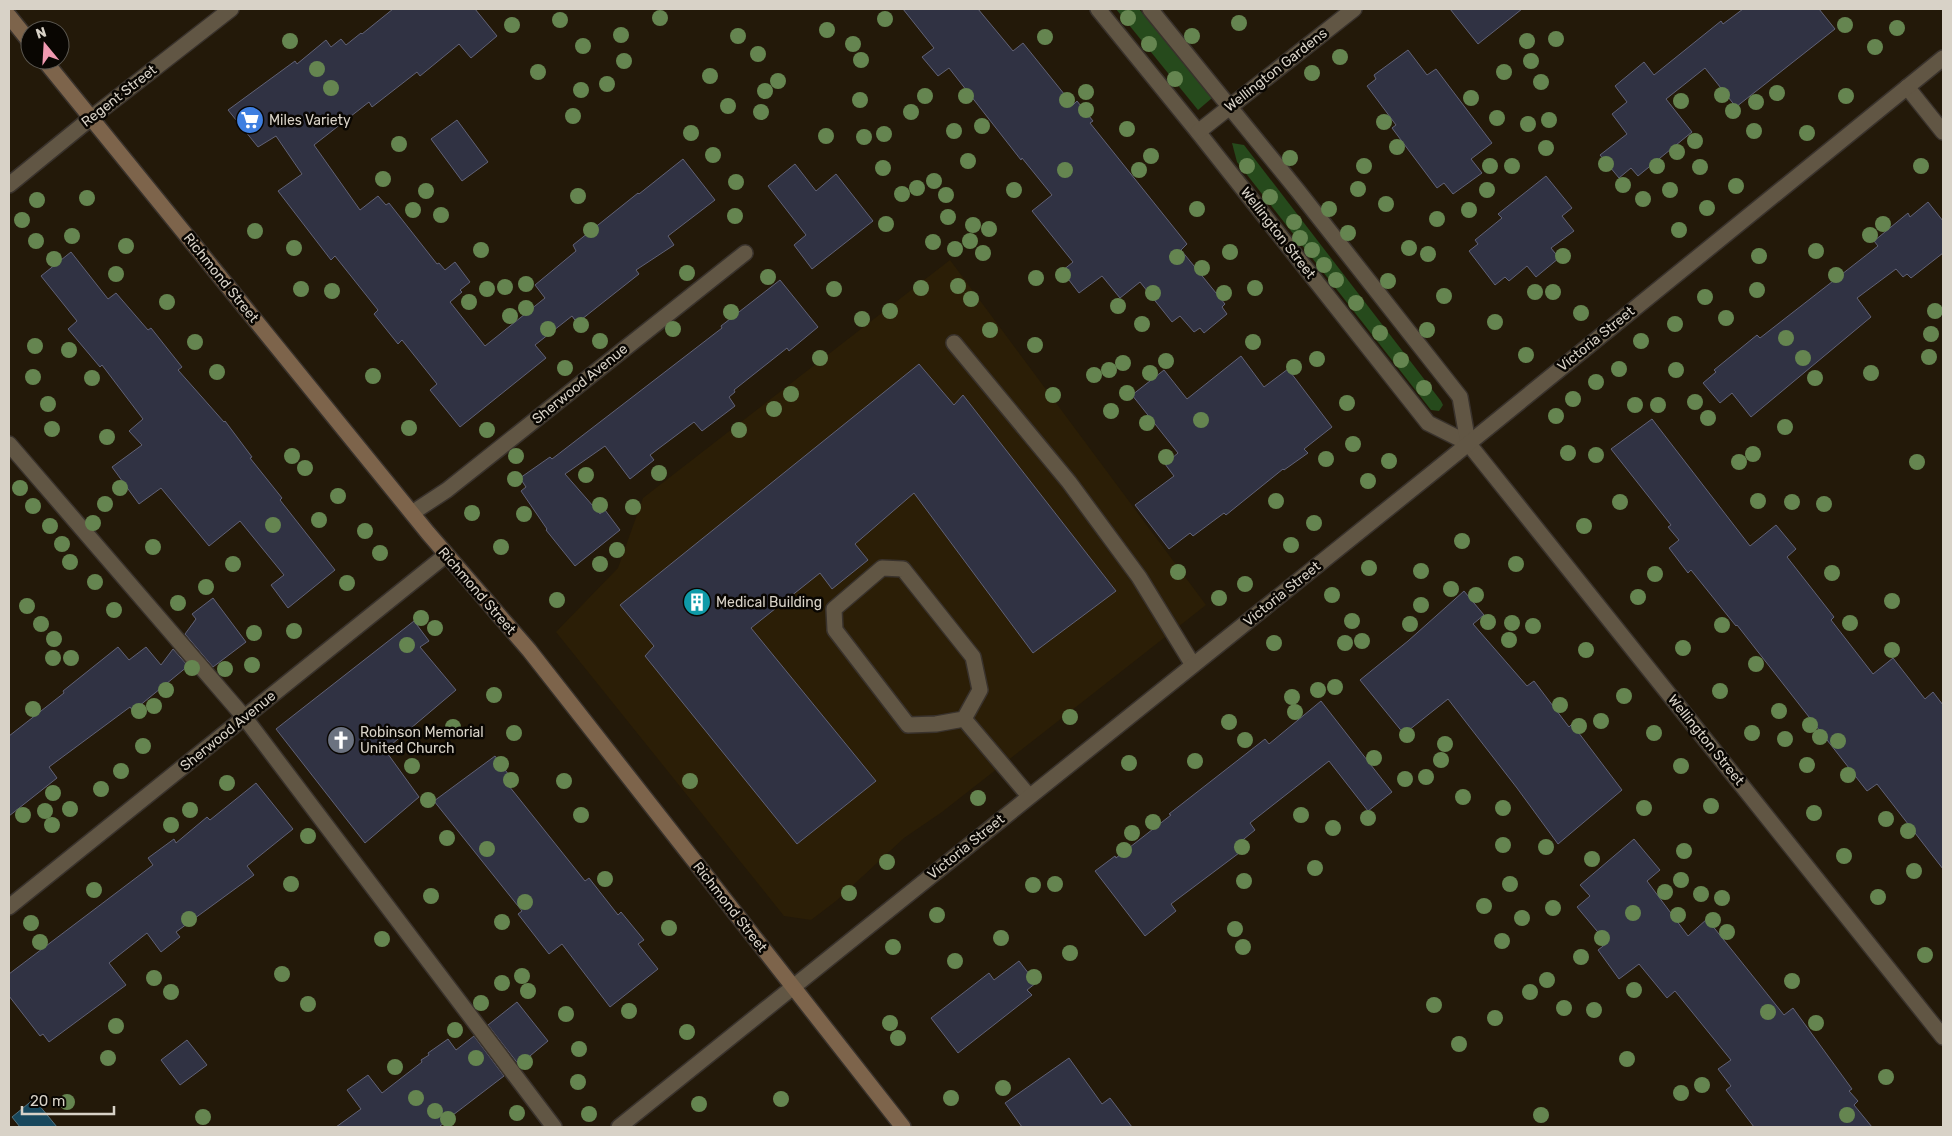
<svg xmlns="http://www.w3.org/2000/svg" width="1952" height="1136" font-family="Rubik,sans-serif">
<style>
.built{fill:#2b1e06}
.green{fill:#264a1c}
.water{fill:#18485d;stroke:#52717d}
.building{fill:#303243;stroke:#616276}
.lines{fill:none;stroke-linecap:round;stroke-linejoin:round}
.lane-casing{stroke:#39322c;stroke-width:18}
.street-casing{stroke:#39322c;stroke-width:18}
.secondary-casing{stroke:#39322c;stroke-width:18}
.lane{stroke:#615644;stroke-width:15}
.street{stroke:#615644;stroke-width:15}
.secondary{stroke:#7d644b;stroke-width:15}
.tree{fill:#658550}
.labels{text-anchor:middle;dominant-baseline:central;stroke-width:5;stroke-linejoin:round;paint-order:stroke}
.street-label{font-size:14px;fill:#d8d2c7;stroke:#090602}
.poi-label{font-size:14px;fill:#d8d2c7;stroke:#090602;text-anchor:start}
</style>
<rect width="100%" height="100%" fill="#231909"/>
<polygon class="built" points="950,260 1206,605 942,812 904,838 836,901 811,920 784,916 556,632 618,568 643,498"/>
<g class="green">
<polygon points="1116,9 1139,9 1212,98 1198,110"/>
<polygon points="1232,143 1244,145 1441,401 1443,405 1439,411 1431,410 1237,162"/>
</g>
<polygon class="water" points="34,1099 57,1127 20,1127 12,1117"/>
<g class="building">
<polygon points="393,9 475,9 497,36 471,58 459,44 420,76 417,72 372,107 369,102 314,145 360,210 378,196 386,205 389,203 437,264 439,263 445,270 455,262 470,282 460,290 462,292 450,302 485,346 545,298 535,285 576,251 573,245 638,193 639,194 683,159 715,200 668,236 674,245 636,270 639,274 577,323 572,316 535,345 546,358 460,427 430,390 437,384 402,340 398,344 374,314 378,310 335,256 331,260 278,191 302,174 276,136 258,147 228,110 295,61 297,64 326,40 331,47 341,39 346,45 361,33 362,34"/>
<polygon points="903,9 978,9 1013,51 1023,43 1073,105 1077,101 1093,121 1090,123 1187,244 1181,250 1225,304 1222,307 1227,314 1204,333 1200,328 1194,332 1180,316 1172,322 1140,282 1120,298 1102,276 1079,293 1062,271 1073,262 1032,211 1052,195 1022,158 1021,160 949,68 938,76 922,57 934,48"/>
<polygon points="1450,9 1522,9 1478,44"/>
<polygon points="1743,9 1819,9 1835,29 1736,107 1705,68 1666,99 1692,132 1638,176 1631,168 1619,178 1600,155 1627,134 1612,114 1627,102 1615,86 1644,62 1654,75 1721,21 1723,24"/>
<polygon points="1408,50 1427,75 1436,69 1492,143 1471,159 1482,173 1453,194 1444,183 1437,188 1392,128 1396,125 1367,86 1376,79 1374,75"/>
<polygon points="457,120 488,162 462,181 431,139"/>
<polygon points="795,164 816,191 836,174 873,221 812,269 794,245 806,235 768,186"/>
<polygon points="1546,176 1572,208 1562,216 1574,231 1551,248 1559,258 1536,277 1527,266 1509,281 1505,277 1495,285 1469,251 1478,244 1475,240 1502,218 1498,214"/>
<polygon points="1928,202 1943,221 1943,253 1911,278 1907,274 1903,277 1896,269 1857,298 1871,317 1751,417 1732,393 1720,403 1703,383 1716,372 1714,370 1757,335 1760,338 1878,246 1874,241 1908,213 1910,217"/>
<polygon points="71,252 108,299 116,293 148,330 151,328 182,367 178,370 224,422 225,421 252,457 250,458 282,498 280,500 335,570 288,608 271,585 284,575 240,521 209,546 161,488 139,504 112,467 142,445 129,431 143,419 102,365 100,367 68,329 77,321 41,276"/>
<polygon points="780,280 818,327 789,351 787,348 734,390 735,392 729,397 735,406 702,431 694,422 650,455 654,460 630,479 605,446 565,474 600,514 605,510 620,530 575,566 546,530 547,529 521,491 526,487 520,478 550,457 552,459 722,328 721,326"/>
<polygon points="1241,356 1264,387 1288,369 1332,427 1304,449 1308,453 1284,470 1283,469 1226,515 1224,513 1193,536 1190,533 1169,549 1135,505 1174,476 1165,464 1178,453 1132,395 1164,370 1187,399"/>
<polygon points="919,364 954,405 963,395 1116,591 1033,653 914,493 855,544 868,560 832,589 820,573 751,628 876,781 797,844 645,656 654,646 620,605"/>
<polygon points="1652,419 1750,546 1776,525 1796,549 1787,557 1834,617 1831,620 1873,674 1893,658 1925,699 1933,692 1943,705 1943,869 1877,784 1867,791 1737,625 1736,626 1691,570 1688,573 1669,548 1679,540 1668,527 1671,525 1611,449"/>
<polygon points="1464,591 1484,615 1473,624 1527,686 1534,681 1569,727 1572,724 1622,790 1558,844 1517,788 1448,699 1404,734 1360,680 1408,641"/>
<polygon points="213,598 246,642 213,667 185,634 196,619 192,614"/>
<polygon points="414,621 429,641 420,647 456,690 385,750 419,797 365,843 276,729"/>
<polygon points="118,647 129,660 146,647 161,665 173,649 188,666 133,711 130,707 49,767 57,778 9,816 9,736 64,693 63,691"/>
<polygon points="1321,701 1392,792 1368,811 1329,761 1250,823 1255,830 1234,847 1239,853 1171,904 1176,911 1145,936 1095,871 1115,856 1116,858 1171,815 1169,814 1265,739 1269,744"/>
<polygon points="495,756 514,782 509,786 585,881 589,878 618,915 621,912 644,940 638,944 658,969 610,1007 562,944 549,954 518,914 522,911 434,801"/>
<polygon points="256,783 293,829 247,866 254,875 176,932 180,937 161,952 147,933 109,963 126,985 49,1042 43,1034 40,1036 9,996 9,974 153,865 148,858 174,839 176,843 207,817 210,820"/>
<polygon points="1634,839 1660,870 1647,881 1688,936 1707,919 1784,1015 1793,1008 1852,1089 1849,1091 1858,1101 1854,1105 1872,1127 1754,1127 1726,1090 1731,1086 1718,1069 1731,1060 1675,991 1667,998 1639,964 1619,979 1598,950 1607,943 1577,907 1590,896 1580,885"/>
<polygon points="1019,961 1036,983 1027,990 1032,995 958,1053 931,1018 989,973 994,980"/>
<polygon points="517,1002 548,1041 519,1065 488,1025"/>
<polygon points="474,1036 504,1076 453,1115 439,1127 336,1127 361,1109 347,1090 368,1075 382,1093 422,1062 421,1060 429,1055 428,1053 448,1039 456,1050"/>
<polygon points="187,1040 207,1065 180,1085 161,1060"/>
<polygon points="1069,1058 1102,1104 1110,1098 1132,1127 1022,1127 1005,1103"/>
</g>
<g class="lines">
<g class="lane-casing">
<g id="lane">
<polyline points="954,343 1069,482 1139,577 1193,665"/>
<polyline points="9,444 245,718 554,1127"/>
<polyline points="964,719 936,724 908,725 835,630 834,609 882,568 903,569 973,657 980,690 964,719 1029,796"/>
</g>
</g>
<g class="street-casing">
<g id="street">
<polyline points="1098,9 1198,132 1428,423 1468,443 1943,1037"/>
<polyline points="1150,9 1298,191 1460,397 1468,443"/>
<polyline points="1907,87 1943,132"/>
<polyline points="1198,132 1354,9"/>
<polyline points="9,185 91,118 231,9"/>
<polyline points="412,513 447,490 745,253"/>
<polyline points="9,907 446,555"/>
<polyline points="619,1127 1431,474 1943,58"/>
</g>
</g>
<g class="secondary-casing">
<g id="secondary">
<polyline points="9,16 30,42"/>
<polyline points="44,60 428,533 529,650 903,1127"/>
</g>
</g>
<use href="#lane" class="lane"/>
<use href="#street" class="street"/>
<use href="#secondary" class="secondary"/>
</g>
<g class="tree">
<circle cx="660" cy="18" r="8"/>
<circle cx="1128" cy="18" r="8"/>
<circle cx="885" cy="19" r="8"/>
<circle cx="560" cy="20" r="8"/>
<circle cx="1239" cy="23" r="8"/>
<circle cx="512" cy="25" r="8"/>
<circle cx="1845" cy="25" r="8"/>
<circle cx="1897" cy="28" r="8"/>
<circle cx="827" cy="30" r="8"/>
<circle cx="621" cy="35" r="8"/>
<circle cx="738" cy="36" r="8"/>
<circle cx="1192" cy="36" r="8"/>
<circle cx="1045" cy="37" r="8"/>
<circle cx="1556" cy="39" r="8"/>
<circle cx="290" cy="41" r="8"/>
<circle cx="1527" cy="41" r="8"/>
<circle cx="853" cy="44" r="8"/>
<circle cx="1149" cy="44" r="8"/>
<circle cx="583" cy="46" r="8"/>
<circle cx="1875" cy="47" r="8"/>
<circle cx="758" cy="54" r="8"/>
<circle cx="1340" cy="57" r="8"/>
<circle cx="861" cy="60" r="8"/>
<circle cx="624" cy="61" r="8"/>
<circle cx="1531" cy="61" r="8"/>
<circle cx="317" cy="69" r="8"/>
<circle cx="538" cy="72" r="8"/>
<circle cx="1504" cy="72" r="8"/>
<circle cx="1312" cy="73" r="8"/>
<circle cx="710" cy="76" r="8"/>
<circle cx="1175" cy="79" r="8"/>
<circle cx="778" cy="81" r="8"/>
<circle cx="1541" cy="82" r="8"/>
<circle cx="607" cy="84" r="8"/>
<circle cx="331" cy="88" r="8"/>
<circle cx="581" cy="90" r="8"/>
<circle cx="765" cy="91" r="8"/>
<circle cx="1086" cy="92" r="8"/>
<circle cx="1777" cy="93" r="8"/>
<circle cx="1722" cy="95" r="8"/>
<circle cx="925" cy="96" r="8"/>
<circle cx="966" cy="96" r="8"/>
<circle cx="1846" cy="96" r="8"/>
<circle cx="1471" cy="98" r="8"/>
<circle cx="860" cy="100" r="8"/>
<circle cx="1067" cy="100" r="8"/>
<circle cx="1681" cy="101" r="8"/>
<circle cx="1756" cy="102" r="8"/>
<circle cx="728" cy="106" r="8"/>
<circle cx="1086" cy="110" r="8"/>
<circle cx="1733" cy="111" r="8"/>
<circle cx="761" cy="112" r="8"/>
<circle cx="911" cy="112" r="8"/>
<circle cx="573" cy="116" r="8"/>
<circle cx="1497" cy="118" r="8"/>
<circle cx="1549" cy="120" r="8"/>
<circle cx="1384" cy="122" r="8"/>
<circle cx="1528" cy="124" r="8"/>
<circle cx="982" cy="126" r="8"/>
<circle cx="1127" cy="129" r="8"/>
<circle cx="954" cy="131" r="8"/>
<circle cx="1754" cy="131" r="8"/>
<circle cx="691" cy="133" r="8"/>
<circle cx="1807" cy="133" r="8"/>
<circle cx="884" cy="134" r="8"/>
<circle cx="826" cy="136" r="8"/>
<circle cx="864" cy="137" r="8"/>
<circle cx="1695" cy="141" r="8"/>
<circle cx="399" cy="144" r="8"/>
<circle cx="1397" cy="147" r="8"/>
<circle cx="1546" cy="148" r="8"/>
<circle cx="1677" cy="152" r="8"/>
<circle cx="713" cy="155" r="8"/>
<circle cx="1151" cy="156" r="8"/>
<circle cx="1290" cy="158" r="8"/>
<circle cx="968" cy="161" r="8"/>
<circle cx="1606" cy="164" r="8"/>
<circle cx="1247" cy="166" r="8"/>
<circle cx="1364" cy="166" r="8"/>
<circle cx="1490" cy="166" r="8"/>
<circle cx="1512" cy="166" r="8"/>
<circle cx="1657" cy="166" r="8"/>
<circle cx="1921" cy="166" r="8"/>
<circle cx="1700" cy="167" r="8"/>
<circle cx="883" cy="168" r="8"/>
<circle cx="1065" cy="170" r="8"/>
<circle cx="1139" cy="170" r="8"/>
<circle cx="383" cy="179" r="8"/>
<circle cx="934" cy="181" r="8"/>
<circle cx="736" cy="182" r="8"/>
<circle cx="1623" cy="185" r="8"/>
<circle cx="1736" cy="186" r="8"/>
<circle cx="917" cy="188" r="8"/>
<circle cx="1358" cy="189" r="8"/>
<circle cx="1014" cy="190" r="8"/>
<circle cx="1487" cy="190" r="8"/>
<circle cx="1670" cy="190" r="8"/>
<circle cx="426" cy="191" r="8"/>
<circle cx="902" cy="194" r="8"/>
<circle cx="946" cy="195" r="8"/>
<circle cx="578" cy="196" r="8"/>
<circle cx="1270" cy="197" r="8"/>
<circle cx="87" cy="198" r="8"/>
<circle cx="1643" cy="199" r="8"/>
<circle cx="37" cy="200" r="8"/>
<circle cx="1386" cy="204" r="8"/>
<circle cx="1707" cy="208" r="8"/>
<circle cx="1197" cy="209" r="8"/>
<circle cx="1329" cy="209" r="8"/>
<circle cx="413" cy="210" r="8"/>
<circle cx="1469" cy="210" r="8"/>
<circle cx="441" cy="215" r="8"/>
<circle cx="735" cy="216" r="8"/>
<circle cx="948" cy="217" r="8"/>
<circle cx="1437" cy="219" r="8"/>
<circle cx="22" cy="220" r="8"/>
<circle cx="1294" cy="222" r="8"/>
<circle cx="886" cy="224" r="8"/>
<circle cx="1883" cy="224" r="8"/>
<circle cx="973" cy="225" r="8"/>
<circle cx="989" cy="229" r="8"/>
<circle cx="591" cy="230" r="8"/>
<circle cx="1679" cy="230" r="8"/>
<circle cx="255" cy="231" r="8"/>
<circle cx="1348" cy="233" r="8"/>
<circle cx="1870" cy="235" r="8"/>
<circle cx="72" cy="236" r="8"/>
<circle cx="1300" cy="238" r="8"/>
<circle cx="36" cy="241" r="8"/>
<circle cx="970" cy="241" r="8"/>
<circle cx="933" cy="242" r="8"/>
<circle cx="126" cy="246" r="8"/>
<circle cx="294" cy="248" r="8"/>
<circle cx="1409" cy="248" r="8"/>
<circle cx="955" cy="249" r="8"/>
<circle cx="481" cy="250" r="8"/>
<circle cx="1312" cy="250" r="8"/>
<circle cx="1816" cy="251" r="8"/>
<circle cx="1230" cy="252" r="8"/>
<circle cx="983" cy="253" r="8"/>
<circle cx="1428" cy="254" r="8"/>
<circle cx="1563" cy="256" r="8"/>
<circle cx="1759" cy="256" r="8"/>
<circle cx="1177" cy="257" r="8"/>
<circle cx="54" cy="259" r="8"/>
<circle cx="1324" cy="265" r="8"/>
<circle cx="1202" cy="268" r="8"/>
<circle cx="687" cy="273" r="8"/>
<circle cx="116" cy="274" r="8"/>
<circle cx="1063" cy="275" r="8"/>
<circle cx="1836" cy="275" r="8"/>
<circle cx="768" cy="277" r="8"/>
<circle cx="1036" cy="278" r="8"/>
<circle cx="1336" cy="280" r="8"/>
<circle cx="1388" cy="281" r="8"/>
<circle cx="526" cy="284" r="8"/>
<circle cx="958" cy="286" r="8"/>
<circle cx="505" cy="287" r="8"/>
<circle cx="921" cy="288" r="8"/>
<circle cx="1255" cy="288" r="8"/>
<circle cx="301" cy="289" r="8"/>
<circle cx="487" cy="289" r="8"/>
<circle cx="834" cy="289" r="8"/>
<circle cx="1757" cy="290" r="8"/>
<circle cx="332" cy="291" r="8"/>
<circle cx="1535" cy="292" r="8"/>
<circle cx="1553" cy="292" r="8"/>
<circle cx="1153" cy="293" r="8"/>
<circle cx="1224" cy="293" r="8"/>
<circle cx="1444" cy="296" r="8"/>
<circle cx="1705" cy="297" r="8"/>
<circle cx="971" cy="299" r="8"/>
<circle cx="167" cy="302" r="8"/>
<circle cx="469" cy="302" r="8"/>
<circle cx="1356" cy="303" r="8"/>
<circle cx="1118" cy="306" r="8"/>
<circle cx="526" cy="308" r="8"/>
<circle cx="890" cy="311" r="8"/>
<circle cx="1935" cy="311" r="8"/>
<circle cx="731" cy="312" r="8"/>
<circle cx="1581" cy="313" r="8"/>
<circle cx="510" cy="316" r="8"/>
<circle cx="1726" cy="318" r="8"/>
<circle cx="862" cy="319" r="8"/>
<circle cx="1495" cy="322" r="8"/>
<circle cx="1142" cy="324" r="8"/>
<circle cx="1675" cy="324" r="8"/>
<circle cx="581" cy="325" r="8"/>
<circle cx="548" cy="329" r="8"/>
<circle cx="673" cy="329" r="8"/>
<circle cx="990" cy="330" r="8"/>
<circle cx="1427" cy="330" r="8"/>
<circle cx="1380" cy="333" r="8"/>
<circle cx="1931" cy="334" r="8"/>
<circle cx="1786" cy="338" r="8"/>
<circle cx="600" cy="341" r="8"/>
<circle cx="1641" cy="341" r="8"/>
<circle cx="195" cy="342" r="8"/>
<circle cx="1253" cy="342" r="8"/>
<circle cx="1035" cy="345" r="8"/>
<circle cx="35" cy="346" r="8"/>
<circle cx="69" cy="350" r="8"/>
<circle cx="1526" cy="355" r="8"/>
<circle cx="1929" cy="357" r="8"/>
<circle cx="820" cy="358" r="8"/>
<circle cx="1803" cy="358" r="8"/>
<circle cx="1317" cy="359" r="8"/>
<circle cx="1401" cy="360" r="8"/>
<circle cx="1166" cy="361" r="8"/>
<circle cx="1123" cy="363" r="8"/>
<circle cx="1294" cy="367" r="8"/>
<circle cx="565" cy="368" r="8"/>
<circle cx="1619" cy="369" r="8"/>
<circle cx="1109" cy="370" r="8"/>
<circle cx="1676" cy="370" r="8"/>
<circle cx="217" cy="372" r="8"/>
<circle cx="1150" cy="373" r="8"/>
<circle cx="1871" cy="373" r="8"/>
<circle cx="1094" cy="375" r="8"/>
<circle cx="373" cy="376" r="8"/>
<circle cx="33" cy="377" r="8"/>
<circle cx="92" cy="378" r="8"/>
<circle cx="1815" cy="378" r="8"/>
<circle cx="1596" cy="382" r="8"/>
<circle cx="1424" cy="388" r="8"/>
<circle cx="1127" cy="393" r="8"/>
<circle cx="791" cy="394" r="8"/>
<circle cx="1053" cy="395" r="8"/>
<circle cx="1573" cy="399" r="8"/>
<circle cx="1695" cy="402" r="8"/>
<circle cx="1347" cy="403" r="8"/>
<circle cx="48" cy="404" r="8"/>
<circle cx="1635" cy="405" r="8"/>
<circle cx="1658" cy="405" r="8"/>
<circle cx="774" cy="409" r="8"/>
<circle cx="1111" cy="411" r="8"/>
<circle cx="1556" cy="416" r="8"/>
<circle cx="1708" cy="418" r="8"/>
<circle cx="1201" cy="420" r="8"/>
<circle cx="1147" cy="423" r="8"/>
<circle cx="1785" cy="427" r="8"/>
<circle cx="409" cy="428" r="8"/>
<circle cx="52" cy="429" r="8"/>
<circle cx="487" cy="430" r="8"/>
<circle cx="739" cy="430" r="8"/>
<circle cx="107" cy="437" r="8"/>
<circle cx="1353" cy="444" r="8"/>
<circle cx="1568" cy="453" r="8"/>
<circle cx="1753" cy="454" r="8"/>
<circle cx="1596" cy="455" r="8"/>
<circle cx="292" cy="456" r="8"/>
<circle cx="516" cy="456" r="8"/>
<circle cx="1166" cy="457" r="8"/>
<circle cx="1326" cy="459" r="8"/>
<circle cx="1389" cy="461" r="8"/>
<circle cx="1739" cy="462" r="8"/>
<circle cx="1917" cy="462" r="8"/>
<circle cx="305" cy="468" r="8"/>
<circle cx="659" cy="473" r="8"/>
<circle cx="586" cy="475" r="8"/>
<circle cx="515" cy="479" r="8"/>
<circle cx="1368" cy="481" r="8"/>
<circle cx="20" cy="488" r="8"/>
<circle cx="120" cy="488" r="8"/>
<circle cx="338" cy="496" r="8"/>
<circle cx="1276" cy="501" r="8"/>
<circle cx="1758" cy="501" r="8"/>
<circle cx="1620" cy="502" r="8"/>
<circle cx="1792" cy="502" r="8"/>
<circle cx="105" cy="504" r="8"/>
<circle cx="1824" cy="504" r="8"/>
<circle cx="600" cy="505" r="8"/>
<circle cx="33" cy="506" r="8"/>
<circle cx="633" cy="507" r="8"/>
<circle cx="472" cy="513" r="8"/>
<circle cx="524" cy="514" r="8"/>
<circle cx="319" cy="520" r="8"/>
<circle cx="93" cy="523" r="8"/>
<circle cx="1314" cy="523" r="8"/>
<circle cx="273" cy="525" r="8"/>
<circle cx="50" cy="526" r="8"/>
<circle cx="1584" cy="526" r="8"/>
<circle cx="365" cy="531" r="8"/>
<circle cx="1462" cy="541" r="8"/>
<circle cx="62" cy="544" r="8"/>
<circle cx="1291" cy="545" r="8"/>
<circle cx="153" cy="547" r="8"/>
<circle cx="501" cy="547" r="8"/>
<circle cx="617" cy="550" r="8"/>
<circle cx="380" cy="553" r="8"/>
<circle cx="70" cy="562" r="8"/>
<circle cx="233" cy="564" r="8"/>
<circle cx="600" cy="564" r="8"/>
<circle cx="1516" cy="564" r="8"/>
<circle cx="1369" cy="568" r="8"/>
<circle cx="1421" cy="571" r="8"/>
<circle cx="1178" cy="572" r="8"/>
<circle cx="1832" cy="573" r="8"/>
<circle cx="1655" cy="574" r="8"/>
<circle cx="95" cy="582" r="8"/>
<circle cx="347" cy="583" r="8"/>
<circle cx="1245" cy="584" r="8"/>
<circle cx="206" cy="587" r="8"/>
<circle cx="1451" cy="589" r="8"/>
<circle cx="1332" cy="595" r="8"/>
<circle cx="1476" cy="595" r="8"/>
<circle cx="1638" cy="597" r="8"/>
<circle cx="1219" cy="598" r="8"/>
<circle cx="557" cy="600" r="8"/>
<circle cx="1892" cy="601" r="8"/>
<circle cx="178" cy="603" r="8"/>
<circle cx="1421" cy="605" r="8"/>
<circle cx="27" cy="606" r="8"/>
<circle cx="114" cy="610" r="8"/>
<circle cx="421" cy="618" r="8"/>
<circle cx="1352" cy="621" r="8"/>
<circle cx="1488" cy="622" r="8"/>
<circle cx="1512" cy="623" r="8"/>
<circle cx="1850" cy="623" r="8"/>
<circle cx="41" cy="624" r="8"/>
<circle cx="1410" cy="624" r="8"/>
<circle cx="1722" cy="625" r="8"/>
<circle cx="1533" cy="626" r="8"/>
<circle cx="435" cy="628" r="8"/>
<circle cx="294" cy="631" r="8"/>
<circle cx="254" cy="633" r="8"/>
<circle cx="54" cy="639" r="8"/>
<circle cx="1509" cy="640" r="8"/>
<circle cx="1362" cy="641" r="8"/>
<circle cx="1274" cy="643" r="8"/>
<circle cx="1345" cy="643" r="8"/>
<circle cx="407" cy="645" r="8"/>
<circle cx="1683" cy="648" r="8"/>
<circle cx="1586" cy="650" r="8"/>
<circle cx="1892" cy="650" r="8"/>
<circle cx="53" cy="658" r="8"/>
<circle cx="71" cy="658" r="8"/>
<circle cx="1756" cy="664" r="8"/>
<circle cx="252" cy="665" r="8"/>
<circle cx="192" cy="668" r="8"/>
<circle cx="225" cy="669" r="8"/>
<circle cx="1335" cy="687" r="8"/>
<circle cx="166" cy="690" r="8"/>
<circle cx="1318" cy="690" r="8"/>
<circle cx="1720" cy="691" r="8"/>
<circle cx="494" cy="695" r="8"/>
<circle cx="1624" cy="696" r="8"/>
<circle cx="1292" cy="697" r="8"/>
<circle cx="1560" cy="705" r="8"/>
<circle cx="154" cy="706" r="8"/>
<circle cx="33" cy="709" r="8"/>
<circle cx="139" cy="711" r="8"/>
<circle cx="1779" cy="711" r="8"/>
<circle cx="1295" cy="712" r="8"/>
<circle cx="1070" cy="717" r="8"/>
<circle cx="1601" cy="721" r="8"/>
<circle cx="1229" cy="722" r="8"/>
<circle cx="1810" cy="725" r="8"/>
<circle cx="1579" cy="726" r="8"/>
<circle cx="453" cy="727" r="8"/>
<circle cx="514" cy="733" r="8"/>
<circle cx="1654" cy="733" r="8"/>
<circle cx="1752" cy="733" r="8"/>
<circle cx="1407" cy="735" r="8"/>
<circle cx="1820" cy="737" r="8"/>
<circle cx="1785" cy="739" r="8"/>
<circle cx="1245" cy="740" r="8"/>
<circle cx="1838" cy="741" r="8"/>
<circle cx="1445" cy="744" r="8"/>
<circle cx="143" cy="746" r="8"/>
<circle cx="1374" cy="758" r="8"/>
<circle cx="1441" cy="760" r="8"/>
<circle cx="1195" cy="761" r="8"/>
<circle cx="1129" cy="763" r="8"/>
<circle cx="501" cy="764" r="8"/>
<circle cx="1807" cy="765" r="8"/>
<circle cx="412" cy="766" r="8"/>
<circle cx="1681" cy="766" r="8"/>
<circle cx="121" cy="771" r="8"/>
<circle cx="1848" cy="775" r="8"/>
<circle cx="1426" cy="777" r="8"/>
<circle cx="1405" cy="779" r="8"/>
<circle cx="511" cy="780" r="8"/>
<circle cx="564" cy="781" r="8"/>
<circle cx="690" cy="781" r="8"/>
<circle cx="227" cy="783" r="8"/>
<circle cx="101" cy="789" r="8"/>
<circle cx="53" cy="793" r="8"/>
<circle cx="1463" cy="797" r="8"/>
<circle cx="978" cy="798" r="8"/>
<circle cx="428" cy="800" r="8"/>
<circle cx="1711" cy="806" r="8"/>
<circle cx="1503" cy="808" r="8"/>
<circle cx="1644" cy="808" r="8"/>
<circle cx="70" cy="809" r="8"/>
<circle cx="190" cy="810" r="8"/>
<circle cx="45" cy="811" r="8"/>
<circle cx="1814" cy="813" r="8"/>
<circle cx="23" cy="815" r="8"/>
<circle cx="581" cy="815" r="8"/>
<circle cx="1301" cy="815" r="8"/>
<circle cx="1368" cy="818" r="8"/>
<circle cx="1886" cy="819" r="8"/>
<circle cx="1153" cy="822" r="8"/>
<circle cx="52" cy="825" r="8"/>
<circle cx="171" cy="825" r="8"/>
<circle cx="1333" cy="828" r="8"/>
<circle cx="1908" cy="831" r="8"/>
<circle cx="1132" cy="833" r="8"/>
<circle cx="308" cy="836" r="8"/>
<circle cx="447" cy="838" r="8"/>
<circle cx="1503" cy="845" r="8"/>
<circle cx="1242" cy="847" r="8"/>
<circle cx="1546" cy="847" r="8"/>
<circle cx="487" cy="849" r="8"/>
<circle cx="1124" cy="850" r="8"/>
<circle cx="1684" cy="851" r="8"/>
<circle cx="1844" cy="856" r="8"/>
<circle cx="1592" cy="859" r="8"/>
<circle cx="887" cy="862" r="8"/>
<circle cx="1315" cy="868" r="8"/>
<circle cx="1914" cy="871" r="8"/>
<circle cx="605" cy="879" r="8"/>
<circle cx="1681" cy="880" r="8"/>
<circle cx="1244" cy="881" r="8"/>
<circle cx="291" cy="884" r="8"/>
<circle cx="1055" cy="884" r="8"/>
<circle cx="1510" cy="884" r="8"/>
<circle cx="1033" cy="885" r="8"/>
<circle cx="94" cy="890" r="8"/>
<circle cx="1665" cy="892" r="8"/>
<circle cx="849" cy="893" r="8"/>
<circle cx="1701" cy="894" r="8"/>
<circle cx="431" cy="896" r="8"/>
<circle cx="1878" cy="897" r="8"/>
<circle cx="1722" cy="898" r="8"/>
<circle cx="525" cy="902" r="8"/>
<circle cx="1484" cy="906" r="8"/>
<circle cx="1553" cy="908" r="8"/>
<circle cx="1633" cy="913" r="8"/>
<circle cx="937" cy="915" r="8"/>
<circle cx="1678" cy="915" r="8"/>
<circle cx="1522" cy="918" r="8"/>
<circle cx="189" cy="919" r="8"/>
<circle cx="1713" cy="920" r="8"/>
<circle cx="502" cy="922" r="8"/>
<circle cx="31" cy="923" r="8"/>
<circle cx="669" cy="928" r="8"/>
<circle cx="1235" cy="929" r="8"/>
<circle cx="1727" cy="932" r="8"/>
<circle cx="1001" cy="938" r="8"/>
<circle cx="1602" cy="938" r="8"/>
<circle cx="382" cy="939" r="8"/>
<circle cx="1502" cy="941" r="8"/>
<circle cx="40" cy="942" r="8"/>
<circle cx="893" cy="947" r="8"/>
<circle cx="1243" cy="947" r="8"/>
<circle cx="1070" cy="953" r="8"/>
<circle cx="1925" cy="955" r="8"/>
<circle cx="1581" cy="957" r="8"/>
<circle cx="955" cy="961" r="8"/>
<circle cx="282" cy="974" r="8"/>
<circle cx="522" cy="976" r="8"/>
<circle cx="1034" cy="977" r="8"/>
<circle cx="154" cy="978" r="8"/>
<circle cx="1547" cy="980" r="8"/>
<circle cx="1792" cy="981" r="8"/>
<circle cx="502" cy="983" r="8"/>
<circle cx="1634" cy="990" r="8"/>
<circle cx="528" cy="991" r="8"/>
<circle cx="171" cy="992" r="8"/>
<circle cx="1530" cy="992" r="8"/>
<circle cx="481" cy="1003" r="8"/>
<circle cx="308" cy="1004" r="8"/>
<circle cx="1434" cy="1005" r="8"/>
<circle cx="1564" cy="1008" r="8"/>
<circle cx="1594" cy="1010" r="8"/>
<circle cx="629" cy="1011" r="8"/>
<circle cx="1768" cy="1012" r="8"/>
<circle cx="566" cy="1014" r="8"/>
<circle cx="1495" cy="1018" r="8"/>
<circle cx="890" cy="1023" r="8"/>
<circle cx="1816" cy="1023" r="8"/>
<circle cx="116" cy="1026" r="8"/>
<circle cx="455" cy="1030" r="8"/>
<circle cx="687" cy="1032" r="8"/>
<circle cx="898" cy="1038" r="8"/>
<circle cx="1459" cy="1044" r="8"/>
<circle cx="579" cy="1049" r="8"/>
<circle cx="108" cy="1058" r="8"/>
<circle cx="476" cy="1058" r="8"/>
<circle cx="1627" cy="1059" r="8"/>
<circle cx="525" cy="1062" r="8"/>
<circle cx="395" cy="1067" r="8"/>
<circle cx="1886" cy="1077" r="8"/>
<circle cx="578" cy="1082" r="8"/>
<circle cx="1702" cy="1085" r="8"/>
<circle cx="1003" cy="1088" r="8"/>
<circle cx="1681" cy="1093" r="8"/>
<circle cx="416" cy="1098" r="8"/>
<circle cx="951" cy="1098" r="8"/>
<circle cx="781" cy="1099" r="8"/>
<circle cx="67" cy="1102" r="8"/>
<circle cx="699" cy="1104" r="8"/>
<circle cx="435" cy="1111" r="8"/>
<circle cx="517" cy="1113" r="8"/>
<circle cx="589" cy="1114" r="8"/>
<circle cx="1541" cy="1115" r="8"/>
<circle cx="1847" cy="1115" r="8"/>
<circle cx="203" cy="1117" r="8"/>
<circle cx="448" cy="1119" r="8"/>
</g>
<defs>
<g id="supermarket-disc" transform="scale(1.4375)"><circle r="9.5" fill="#3f7fe0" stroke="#090602"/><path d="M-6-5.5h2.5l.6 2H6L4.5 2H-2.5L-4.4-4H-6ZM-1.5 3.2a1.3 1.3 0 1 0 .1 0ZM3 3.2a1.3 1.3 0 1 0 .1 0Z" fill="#fff"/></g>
<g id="building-disc" transform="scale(1.4375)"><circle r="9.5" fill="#0f9aa8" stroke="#090602"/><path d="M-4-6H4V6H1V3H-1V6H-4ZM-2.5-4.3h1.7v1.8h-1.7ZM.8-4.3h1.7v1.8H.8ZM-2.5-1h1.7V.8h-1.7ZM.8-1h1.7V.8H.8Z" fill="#fff"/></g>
<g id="church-disc" transform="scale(1.4375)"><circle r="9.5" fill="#6b7280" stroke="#090602"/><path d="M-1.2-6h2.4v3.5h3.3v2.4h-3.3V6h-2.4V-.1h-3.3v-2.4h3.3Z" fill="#fff"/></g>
</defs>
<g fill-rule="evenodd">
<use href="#supermarket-disc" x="250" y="120"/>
<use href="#building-disc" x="697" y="602"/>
<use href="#church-disc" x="341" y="740"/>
</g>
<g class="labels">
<g class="street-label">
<text transform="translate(1276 70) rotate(-38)">Wellington Gardens</text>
<text transform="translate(119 96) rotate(-38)">Regent Street</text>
<text transform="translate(1278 233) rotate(52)">Wellington Street</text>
<text transform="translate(221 278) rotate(51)">Richmond Street</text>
<text transform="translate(1596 339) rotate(-39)">Victoria Street</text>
<text transform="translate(580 384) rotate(-39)">Sherwood Avenue</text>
<text transform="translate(477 591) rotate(49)">Richmond Street</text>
<text transform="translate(1282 594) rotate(-39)">Victoria Street</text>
<text transform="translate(228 731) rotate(-39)">Sherwood Avenue</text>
<text transform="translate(1706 740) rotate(51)">Wellington Street</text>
<text transform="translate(966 847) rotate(-39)">Victoria Street</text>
<text transform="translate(730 907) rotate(52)">Richmond Street</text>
</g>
<g class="poi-label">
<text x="269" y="120">Miles Variety</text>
<text x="716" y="602">Medical Building</text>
<text x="360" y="732">Robinson Memorial<tspan x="360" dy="16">United Church</tspan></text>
</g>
</g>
<rect width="1952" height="1136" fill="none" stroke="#d8d2c7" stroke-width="20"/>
<g transform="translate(45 45) rotate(342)"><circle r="24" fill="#090602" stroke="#5c5851"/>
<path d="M0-4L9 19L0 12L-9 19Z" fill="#f19ab1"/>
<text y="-8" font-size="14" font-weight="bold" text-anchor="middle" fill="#d8d2c7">N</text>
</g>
<path d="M22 1106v8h92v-8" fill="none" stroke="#d8d2c7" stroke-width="2.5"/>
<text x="30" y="1106" font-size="15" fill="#d8d2c7" stroke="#090602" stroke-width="4" paint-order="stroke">20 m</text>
</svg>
